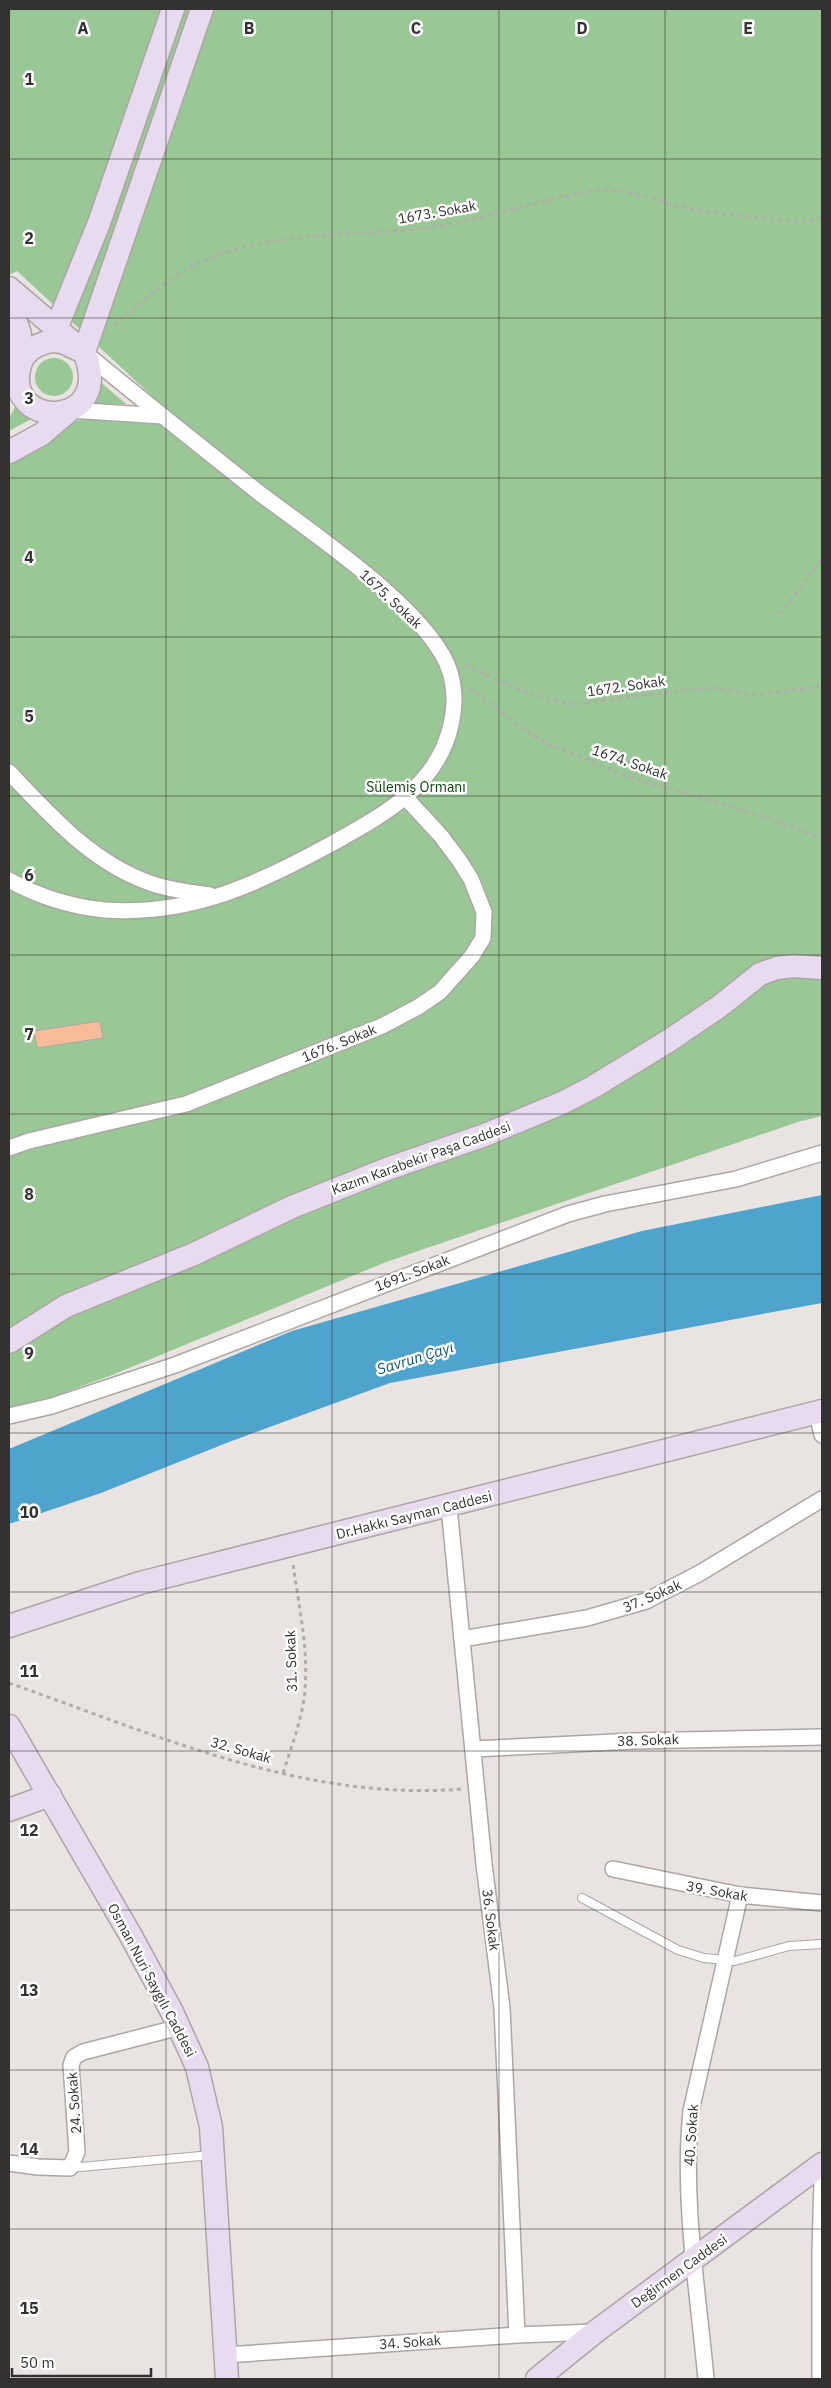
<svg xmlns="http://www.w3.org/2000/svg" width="831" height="2388" font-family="'IBM Plex Sans',sans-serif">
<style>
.green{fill:#99c796}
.water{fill:#4ea4cd}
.building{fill:#f6bb99;stroke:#aca7a5}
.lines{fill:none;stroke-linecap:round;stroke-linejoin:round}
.lane-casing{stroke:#aca7a4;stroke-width:10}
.street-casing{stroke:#aca7a4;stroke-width:18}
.secondary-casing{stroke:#aca7a4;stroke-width:25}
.path{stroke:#b1adab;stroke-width:3;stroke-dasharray:4 4;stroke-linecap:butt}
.lane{stroke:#fff;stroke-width:8}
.street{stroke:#fff;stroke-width:15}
.secondary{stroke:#e8daef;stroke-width:22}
.grid{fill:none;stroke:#333230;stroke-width:1;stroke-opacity:0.55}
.labels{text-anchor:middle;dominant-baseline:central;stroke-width:5;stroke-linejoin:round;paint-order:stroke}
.street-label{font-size:14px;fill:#333230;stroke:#fff}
.park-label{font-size:14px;fill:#064308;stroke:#fff}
.water-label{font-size:15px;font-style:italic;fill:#0c536f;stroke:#fff}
.grid-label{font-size:16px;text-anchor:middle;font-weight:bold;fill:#333230;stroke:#fff;stroke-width:5;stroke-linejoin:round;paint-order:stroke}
</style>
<rect width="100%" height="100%" fill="#e9e3e1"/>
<g class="green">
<polygon points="9,9 822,9 822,1116 801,1121 386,1262 112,1375 9,1413 9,459 67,423 86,419 132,422 151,395 17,271 9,275"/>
<circle cx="54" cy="377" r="19"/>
<polygon points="98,380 126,404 89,405"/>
<polygon points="17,404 33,418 9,431 9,418"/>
</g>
<polygon class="water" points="822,1195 822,1303 390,1383 229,1442 101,1493 9,1524 9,1449 292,1331 642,1231"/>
<polygon class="building" points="100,1021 103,1038 37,1048 34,1031"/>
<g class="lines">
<g class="lane-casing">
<g id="lane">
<polyline points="582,1898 678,1950 704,1958 735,1961 789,1946 822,1944"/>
<polyline points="70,2168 211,2155"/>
</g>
</g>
<g class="street-casing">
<g id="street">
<polyline points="70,410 163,416"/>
<path d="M9,772C51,816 91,862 150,883C169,890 190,892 210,895"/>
<path d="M9,880C37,896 72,907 105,910C191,916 258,884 331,844C383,815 437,787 451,725C455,708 455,689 450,672C432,612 309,531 258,492C200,446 141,399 84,352"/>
<polyline points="9,1148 29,1141 186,1104 382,1026 418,1007 440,992 472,956 483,938 484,912 471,879 459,860 441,836 406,798"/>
<polyline points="817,1413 822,1435"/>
<polyline points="9,1416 52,1406 175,1365 568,1214 605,1204 736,1179 822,1153"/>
<polyline points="449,1507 484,1864 502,2008 517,2335"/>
<polyline points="462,1639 587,1618 646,1601 700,1573 822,1499"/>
<polyline points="473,1749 634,1741 822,1737"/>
<polyline points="613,1869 740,1895 822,1903"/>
<polyline points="9,2163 38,2167 70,2168 77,2152 71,2065 74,2057 83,2052 180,2027"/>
<polyline points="226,2355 517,2335 595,2332"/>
<path d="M706,2379C698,2291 682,2200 691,2111L740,1895"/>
<polyline points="820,2379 820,2253 822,2180"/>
</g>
</g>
<g class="secondary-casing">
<g id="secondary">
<polyline points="9,288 84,352 202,9"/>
<polyline points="9,301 20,334 19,368"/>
<polyline points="56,329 99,223 173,9"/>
<path d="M52,341L62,342L84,352C116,429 6,431 19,369C22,352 36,344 52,341Z"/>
<polyline points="9,452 42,434 70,410"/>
<polyline points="9,1342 66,1306 194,1254 292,1207 387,1169 485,1135 562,1103 593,1087 670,1040 720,1006 760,974 777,968 793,966 822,968"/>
<polyline points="9,1626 140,1583 822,1411"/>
<polyline points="9,1726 131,1936 172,2012 197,2067 211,2127 227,2379"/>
<polyline points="9,1810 50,1795"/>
<polyline points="537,2379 595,2332 822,2164"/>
</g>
</g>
<g class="path">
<path d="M114,326C142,302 169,276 203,261C275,228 367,238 445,225C484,218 523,205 563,197C576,194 590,190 603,190C633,190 660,202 688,208C721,215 756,217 790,221H806L822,217"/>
<polyline points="780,614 822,559"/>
<path d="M465,665C501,681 536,700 576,704L685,690L714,688L756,695L822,686"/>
<polyline points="470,688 530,734 551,745 624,775 765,817 822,838"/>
<path d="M9,1683C154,1734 304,1802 462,1789"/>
<path d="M283,1773C291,1748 300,1725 304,1699C310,1655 299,1608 293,1564"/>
</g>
<use href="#lane" class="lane"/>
<use href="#street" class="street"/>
<use href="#secondary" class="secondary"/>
</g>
<path class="grid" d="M166,9V2379M332,9V2379M499,9V2379M665,9V2379M9,159H822M9,318H822M9,478H822M9,637H822M9,796H822M9,955H822M9,1114H822M9,1274H822M9,1433H822M9,1592H822M9,1751H822M9,1910H822M9,2070H822M9,2229H822"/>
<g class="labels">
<g class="street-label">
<text transform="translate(437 212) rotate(-10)">1673. Sokak</text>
<text transform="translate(391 599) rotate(43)">1675. Sokak</text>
<text transform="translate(626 686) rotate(-8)">1672. Sokak</text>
<text transform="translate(630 762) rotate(19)">1674. Sokak</text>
<text transform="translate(339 1043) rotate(-22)">1676. Sokak</text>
<text transform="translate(421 1158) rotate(-20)">Kazım Karabekir Paşa Caddesi</text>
<text transform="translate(412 1273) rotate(-21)">1691. Sokak</text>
<text transform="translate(414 1515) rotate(-14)">Dr.Hakkı Sayman Caddesi</text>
<text transform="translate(652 1596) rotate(-23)">37. Sokak</text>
<text transform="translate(291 1661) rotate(-92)">31. Sokak</text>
<text transform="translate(648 1740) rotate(-2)">38. Sokak</text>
<text transform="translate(241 1750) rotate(16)">32. Sokak</text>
<text transform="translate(717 1891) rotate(10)">39. Sokak</text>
<text transform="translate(491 1920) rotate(83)">36. Sokak</text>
<text transform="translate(152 1980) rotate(62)">Osman Nuri Saygılı Caddesi</text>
<text transform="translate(74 2103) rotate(-94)">24. Sokak</text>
<text transform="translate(691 2135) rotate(-86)">40. Sokak</text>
<text transform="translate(679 2271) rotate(-36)">Değirmen Caddesi</text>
<text transform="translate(410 2342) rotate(-4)">34. Sokak</text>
</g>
<g class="park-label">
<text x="416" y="787">Sülemiş Ormanı</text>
</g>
<g class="water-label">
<text transform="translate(415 1358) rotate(-17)">Savrun Çayı</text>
</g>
</g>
<g class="grid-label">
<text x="83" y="34">A</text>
<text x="249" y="34">B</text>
<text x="416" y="34">C</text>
<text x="582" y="34">D</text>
<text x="748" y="34">E</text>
<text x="29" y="85">1</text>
<text x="29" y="244">2</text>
<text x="29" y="404">3</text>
<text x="29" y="563">4</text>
<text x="29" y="722">5</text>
<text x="29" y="881">6</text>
<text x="29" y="1040">7</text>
<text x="29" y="1200">8</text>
<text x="29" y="1359">9</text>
<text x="29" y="1518">10</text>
<text x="29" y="1677">11</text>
<text x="29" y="1836">12</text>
<text x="29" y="1996">13</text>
<text x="29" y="2155">14</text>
<text x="29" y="2314">15</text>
</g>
<rect width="831" height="2388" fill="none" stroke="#333230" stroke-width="20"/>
<path d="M12 2368v8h139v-8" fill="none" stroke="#333230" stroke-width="2.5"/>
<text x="20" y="2368" font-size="15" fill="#333230" stroke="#ffffff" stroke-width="4" paint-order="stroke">50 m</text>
</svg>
